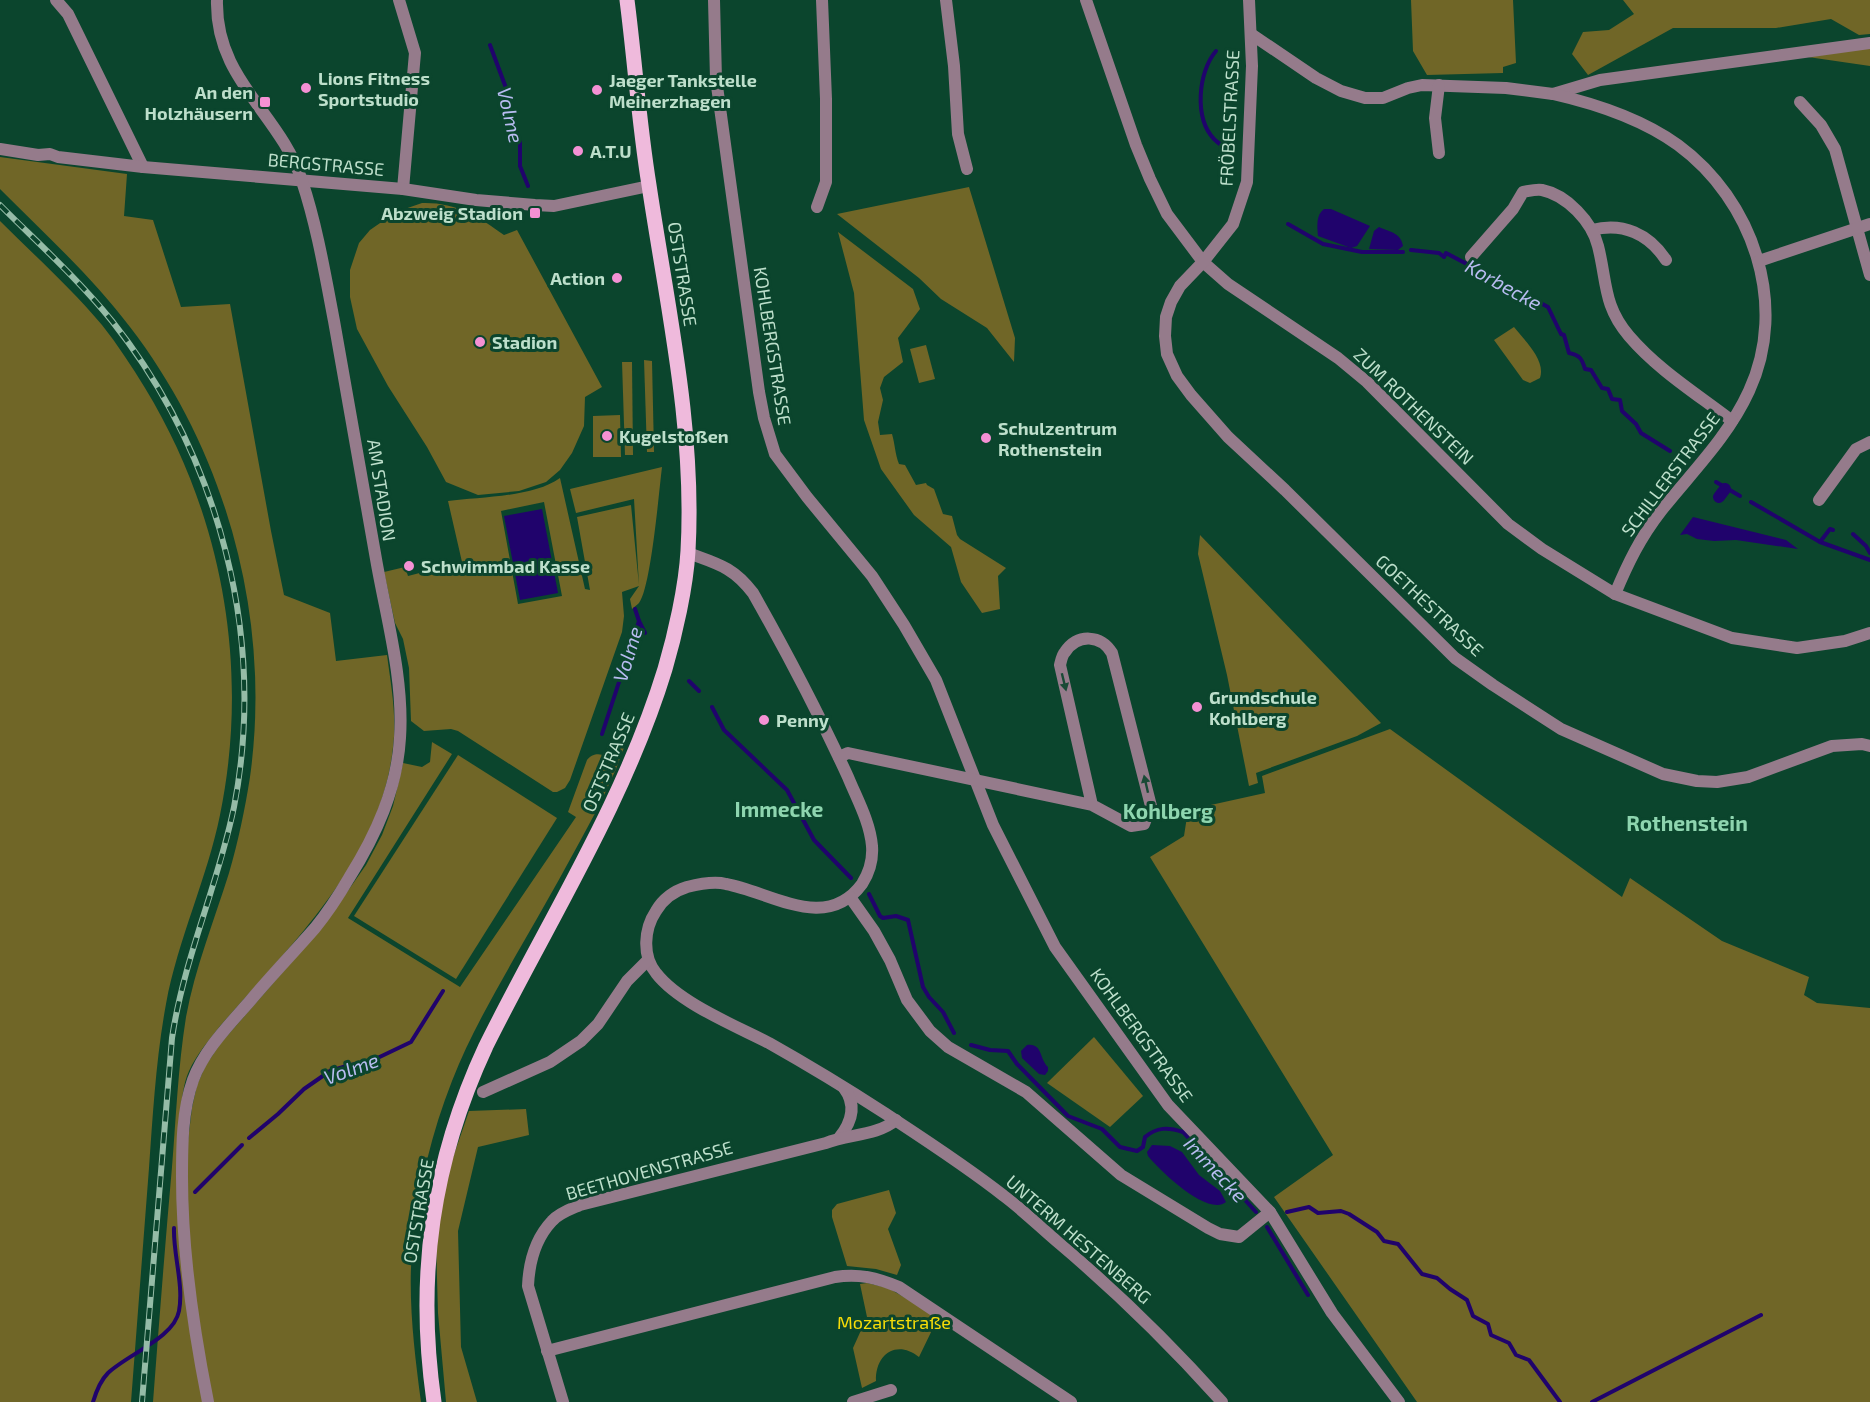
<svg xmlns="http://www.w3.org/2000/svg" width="1870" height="1402" font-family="'Exo 2',sans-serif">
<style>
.green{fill:#706627;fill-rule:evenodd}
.water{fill:#20036c}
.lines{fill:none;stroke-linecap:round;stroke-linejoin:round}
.stream{stroke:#20036c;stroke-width:4}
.canal{stroke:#20036c;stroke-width:12}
.minor{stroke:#957b8b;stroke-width:12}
.primary{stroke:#efbadc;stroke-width:15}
.rail-casing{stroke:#95bca7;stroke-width:6}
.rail{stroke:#0b452d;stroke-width:4;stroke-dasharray:11;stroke-linecap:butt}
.oneway{fill:#194a36}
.poi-dot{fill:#f491d4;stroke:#0b452d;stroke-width:2}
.labels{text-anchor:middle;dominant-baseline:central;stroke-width:6;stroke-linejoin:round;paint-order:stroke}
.poi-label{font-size:18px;font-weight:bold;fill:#bddfcb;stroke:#0b452d;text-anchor:start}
.street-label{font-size:18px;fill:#bddfcb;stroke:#0b452d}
.park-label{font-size:18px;fill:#f7dc08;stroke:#0b452d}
.water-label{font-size:20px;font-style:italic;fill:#b8bcf1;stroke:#0b452d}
.quarter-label{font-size:21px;font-weight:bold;fill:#8ed5af;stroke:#0b452d}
</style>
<rect width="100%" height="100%" fill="#0b452d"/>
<g class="green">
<polygon points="1411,0 1513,0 1516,63 1503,67 1503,73 1427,75 1413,51"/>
<polygon points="1623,0 1870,0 1870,34 1859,35 1831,19 1776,28 1673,28 1588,75 1572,54 1583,32 1609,30 1634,14"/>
<polygon points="1870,48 1870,66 1808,57"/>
<path d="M0,157L127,174L124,216L153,220L181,307L230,304L271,531L284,595L330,613L336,661L387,655C391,685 397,717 393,747C381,861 291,944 220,1026C209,1040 196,1055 189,1071C183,1084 182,1100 180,1114L203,1402H153C159,1324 165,1245 172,1167C176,1117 178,1067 186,1017C195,968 214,921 229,873C238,842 245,809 250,777C272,620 227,453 130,327C92,277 45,234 0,189Z"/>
<polygon points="969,187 1015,338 1014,362 987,328 941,299 919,278 837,214"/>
<path d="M422,203C455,202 478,216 504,235L517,230L602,387L585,397L584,426L572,453L560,470L546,482L519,491L478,495L446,482L427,447L388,386L357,329L350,297V270L359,243L370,230L396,212Z"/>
<path d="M0,221C34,255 71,288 102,325C118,345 132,367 145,388C223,516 250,669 220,815C207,879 178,939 166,1004C156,1058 153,1113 149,1168C143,1246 137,1324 131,1402H0Z"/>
<path d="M838,232L913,289L920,309L898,338L903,362L884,377L880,388L883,400L878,422L880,435L892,434C895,444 895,454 899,464L905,465L916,485L926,483L927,485L934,489L943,514L952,516L957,535L960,539L1006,568L998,576L1000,609L982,613L961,582L951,547L914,515L881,469L864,420L854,293Z"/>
<path d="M1514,327C1525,341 1546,360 1540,378L1530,383L1523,380L1494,340Z"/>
<polygon points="926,345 935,379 919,383 910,349"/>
<polygon points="644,360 652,361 654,452 647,452"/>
<polygon points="622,362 632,362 633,455 625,455"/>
<polygon points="620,415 621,457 593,457 593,416"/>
<path d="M662,467C659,491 651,587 639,603C637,605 634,607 632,609L630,599L639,586L622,592L624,616L622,632L570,780L565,788L557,792H553L458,731L451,729L424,731L411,721L409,668L403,639L395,623L384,572L405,567L408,576L462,562L448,501C480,497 534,497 560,478L585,589L590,590L577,517L631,505L639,585L634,499L576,513L570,489ZM544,502L562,596L518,604L501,511Z"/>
<polygon points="1200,535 1381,723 1357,736 1256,773 1258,783 1249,786 1227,675 1198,554"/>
<path d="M629,725L632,726L616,769L600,804C573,855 545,905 516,955C493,996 469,1037 452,1081C432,1132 419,1185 413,1239C407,1293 414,1349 421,1402H212L188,1257L186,1194L188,1141L192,1108L197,1085L206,1065L221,1043L324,925L366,865L382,835L393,806L403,763L422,767L430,762L432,742L452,754L348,918L460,987L576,817L568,812L587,760C595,750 604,755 615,759L617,755L607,747L618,749Z"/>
<polygon points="1390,729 1622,897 1630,878 1722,941 1809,977 1804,995 1817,1003 1870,1008 1870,1402 1417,1402 1274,1197 1333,1155 1150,857 1184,836 1188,810 1265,793 1262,776"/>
<polygon points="458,755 557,818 456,979 354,916"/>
<polygon points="1094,1037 1143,1096 1110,1127 1047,1083"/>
<polygon points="526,1109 529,1135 478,1147 458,1231 461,1347 477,1402 446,1402 438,1313 436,1242 448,1172 469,1111"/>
<polygon points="889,1190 896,1213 888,1229 901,1265 897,1275 876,1269 847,1266 832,1217 832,1210 837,1204"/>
<path d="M867,1283L888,1288L930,1312L934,1326L919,1357C897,1339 875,1354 876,1381L862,1388L853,1348L867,1317L860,1284Z"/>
</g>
<g class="water">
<path d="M1324,209H1331L1370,226L1357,246L1351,248L1318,236C1317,226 1316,215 1324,209Z"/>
<path d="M1379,227C1390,232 1401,233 1403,246L1398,250L1369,249L1374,231Z"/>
<polygon points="542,509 558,593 520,600 504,516"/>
<polygon points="1693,517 1786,540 1798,549 1736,540 1714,541 1697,539 1687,534 1680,535"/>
<path d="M1027,1045C1043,1043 1039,1059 1048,1067V1071L1045,1075L1039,1074L1022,1058L1021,1051Z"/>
<path d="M1152,1145L1170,1146L1182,1152L1199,1175L1220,1191L1226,1202C1208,1217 1160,1171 1148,1156L1147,1152Z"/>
</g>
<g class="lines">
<g class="stream">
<polyline points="490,45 506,88 507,103 520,143 520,166 528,186"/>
<path d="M1216,51C1198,72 1194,118 1214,139C1218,143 1224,147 1229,151"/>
<polyline points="1288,224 1323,244 1362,252 1403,252"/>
<path d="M1411,250L1439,253L1444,257L1446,253L1548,307L1561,334L1564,335L1569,353C1580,355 1582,359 1585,369L1591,370L1602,388L1608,389L1612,399L1620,400L1622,411L1636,424L1641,433L1670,451"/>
<polyline points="1716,482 1740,496"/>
<polyline points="1751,502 1820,542 1870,560"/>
<polyline points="1853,534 1866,546 1870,553"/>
<polyline points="1820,542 1830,529 1833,530"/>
<polyline points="639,621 645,633"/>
<polyline points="689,681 699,691"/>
<polyline points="712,707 724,730 787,790 814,840 851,878"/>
<polyline points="602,734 639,621 635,609"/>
<polyline points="869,894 880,916 883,918 896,916 908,920 923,987 929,997 943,1012 954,1033"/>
<path d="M971,1045L990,1050L1008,1051L1017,1064L1068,1116L1102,1129L1120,1147L1137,1151L1143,1147L1145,1137C1157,1127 1168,1127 1183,1132L1256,1212"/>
<polyline points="249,1138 278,1114 304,1089 330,1071 350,1065 367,1063 411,1042 443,991"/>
<polyline points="195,1192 242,1145"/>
<polyline points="1287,1212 1309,1207 1318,1213 1341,1211 1349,1214 1377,1232 1384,1241 1398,1244 1422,1274 1437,1278 1450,1289 1467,1300 1473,1316 1488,1324 1491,1335 1509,1343 1516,1355 1529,1360 1560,1402"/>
<polyline points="1267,1227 1308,1295"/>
<path d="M93,1402C96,1392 100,1381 108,1373C128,1354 174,1338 179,1311C184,1285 173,1254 174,1228"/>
<polyline points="1592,1402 1761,1315"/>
</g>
<polyline class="canal" points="1719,497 1725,489"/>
<g class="minor">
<polyline points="56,0 68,14 143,167"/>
<polyline points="399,0 415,53 403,189"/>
<polyline points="714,0 716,79 721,115 759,392 764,418 775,454 807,497 872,576 904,625 936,680 993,825 1055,947 1168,1105 1270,1212 1332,1313 1399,1402"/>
<polyline points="946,0 954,66 958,134 967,169"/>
<polyline points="1086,0 1136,145 1150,179 1167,214 1203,262 1228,284 1338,358 1367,382 1508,524 1542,549 1615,594 1732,638 1797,648 1845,641 1870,633"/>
<polyline points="1249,0 1252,66 1247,182 1233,224 1203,262 1180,286 1171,302 1166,317 1165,336 1167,354 1177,376 1191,395 1228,437 1285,490 1455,658 1493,685 1561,729 1663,774 1697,781 1717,782 1748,777 1832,746 1862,744 1870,746"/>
<polyline points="1251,34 1316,78 1341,91 1365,98 1383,98 1408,88 1422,85 1506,88 1553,94 1600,80 1870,43"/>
<path d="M1553,94C1597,104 1642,119 1678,145C1753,200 1789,305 1749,391C1728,437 1692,472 1661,511C1640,538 1628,563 1615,594"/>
<polyline points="1800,102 1821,125 1835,149 1870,275"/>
<polyline points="0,149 38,155 50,154 58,157 143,167 403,189 476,200 535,205 554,206 649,186"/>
<polyline points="1439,153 1435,118 1439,85"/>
<polyline points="817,207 826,182 826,99 822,0"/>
<path d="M1592,230C1623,222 1649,234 1666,260"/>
<path d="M1471,257L1513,209L1523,192C1529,191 1536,189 1542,190C1567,195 1592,222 1598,246C1607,281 1603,306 1629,336C1658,370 1697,394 1732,421"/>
<polyline points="1759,261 1870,224"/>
<polyline points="1819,500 1856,449 1870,442"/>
<path d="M688,553C718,564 733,567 753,593C787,653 819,714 848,777C857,799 870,822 872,846C873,859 869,873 862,884C826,933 771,892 726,884C714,881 699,884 687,887C674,891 663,899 656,911C644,929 642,956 656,973C679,1003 736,1026 769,1043C808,1065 846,1088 883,1112C924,1139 966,1166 1004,1196C1024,1211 1041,1228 1060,1244C1118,1293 1171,1345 1222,1402"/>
<path d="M839,757L848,753L1092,805L1131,826L1144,824L1151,806L1112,653C1101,635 1078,633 1065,652C1062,655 1061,661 1060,665L1092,805"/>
<polyline points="850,897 874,931 890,960 907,1000 930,1031 948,1047 1026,1092 1121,1175 1208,1228 1220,1234 1239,1237 1270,1212"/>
<polyline points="483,1092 550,1062 581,1041 598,1024 627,981 648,960"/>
<path d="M839,1138C852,1122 857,1105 844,1088"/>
<path d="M547,1351L835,1277C859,1273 877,1278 899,1287L1071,1402"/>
<path d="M208,1402C193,1327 182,1253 182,1177C182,1146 182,1111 193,1080C204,1050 229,1025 250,1001C271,976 294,952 315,928C328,912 339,895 349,878C376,835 397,789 400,738C404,678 386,617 376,559C362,479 348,400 334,321C325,274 317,226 302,181C280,113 215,80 217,0"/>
<path d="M563,1402L528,1286C529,1263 535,1239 552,1221C559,1213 571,1209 580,1205L826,1143C848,1134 877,1136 896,1120"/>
<polyline points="853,1402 891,1390"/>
</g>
<path class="primary" d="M434,1402C416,1276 432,1162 486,1046C548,921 624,803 665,669C675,635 686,587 688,551C695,428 667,306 649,185C639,124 635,62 627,0"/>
<g class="rail-casing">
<path id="rail" d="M0,205C38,243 78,279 112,321C219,456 267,637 234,807C218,885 184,958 172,1038L142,1402"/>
</g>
<use href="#rail" class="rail"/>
</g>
<defs><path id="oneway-solid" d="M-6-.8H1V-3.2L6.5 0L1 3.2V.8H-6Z" transform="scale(1.5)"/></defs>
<g class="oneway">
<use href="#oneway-solid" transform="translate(1064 682) rotate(76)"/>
<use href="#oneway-solid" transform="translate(1146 784) rotate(-103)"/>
</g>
<g class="poi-dot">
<circle cx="306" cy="88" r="6"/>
<circle cx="597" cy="90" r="6"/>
<rect x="259" y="96" width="12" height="12" rx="3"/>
<circle cx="578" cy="151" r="6"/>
<rect x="529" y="207" width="12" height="12" rx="3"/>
<circle cx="617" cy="278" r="6"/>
<circle cx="480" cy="342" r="6"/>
<circle cx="607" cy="436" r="6"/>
<circle cx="986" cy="438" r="6"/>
<circle cx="409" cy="566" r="6"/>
<circle cx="1197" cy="707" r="6"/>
<circle cx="764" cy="720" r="6"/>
</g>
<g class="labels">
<g class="poi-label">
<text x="318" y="78">Lions Fitness<tspan x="318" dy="21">Sportstudio</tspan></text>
<text x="609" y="80">Jaeger Tankstelle<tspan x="609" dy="21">Meinerzhagen</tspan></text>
<text x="253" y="92" text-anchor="end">An den<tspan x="253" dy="21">Holzhäusern</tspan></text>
<text x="590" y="151">A.T.U</text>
<text x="523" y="213" text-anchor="end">Abzweig Stadion</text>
<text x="605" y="278" text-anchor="end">Action</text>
<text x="492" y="342">Stadion</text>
<text x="998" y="428">Schulzentrum<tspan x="998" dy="21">Rothenstein</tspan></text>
<text x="619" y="436">Kugelstoßen</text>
<text x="421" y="566">Schwimmbad Kasse</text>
<text x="1209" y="697">Grundschule<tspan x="1209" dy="21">Kohlberg</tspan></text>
<text x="776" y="720">Penny</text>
</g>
<g class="street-label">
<text transform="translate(1229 118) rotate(-87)">FRÖBELSTRASSE</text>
<text transform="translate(326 164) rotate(5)">BERGSTRASSE</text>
<text transform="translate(683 274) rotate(81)">OSTSTRASSE</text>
<text transform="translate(773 346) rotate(81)">KOHLBERGSTRASSE</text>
<text transform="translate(1414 406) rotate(44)">ZUM ROTHENSTEIN</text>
<text transform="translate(1670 474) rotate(-53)">SCHILLERSTRASSE</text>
<text transform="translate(382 490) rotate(81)">AM STADION</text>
<text transform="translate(1430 605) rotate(43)">GOETHESTRASSE</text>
<text transform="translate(608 762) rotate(-67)">OSTSTRASSE</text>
<text transform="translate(1142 1035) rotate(54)">KOHLBERGSTRASSE</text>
<text transform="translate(649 1170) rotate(-16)">BEETHOVENSTRASSE</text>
<text transform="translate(418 1211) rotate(-80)">OSTSTRASSE</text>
<text transform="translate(1079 1239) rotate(41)">UNTERM HESTENBERG</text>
</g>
<g class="park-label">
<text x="894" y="1322">Mozartstraße</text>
</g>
<g class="water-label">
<text transform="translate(511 115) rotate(77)">Volme</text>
<text transform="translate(1504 284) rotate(29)">Korbecke</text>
<text transform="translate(627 654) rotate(-73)">Volme</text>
<text transform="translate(351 1068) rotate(-20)">Volme</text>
<text transform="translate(1216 1169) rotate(47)">Immecke</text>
</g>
<g class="quarter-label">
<text x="779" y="808">Immecke</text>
<text x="1168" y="810">Kohlberg</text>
<text x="1687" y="822">Rothenstein</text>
</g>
</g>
</svg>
